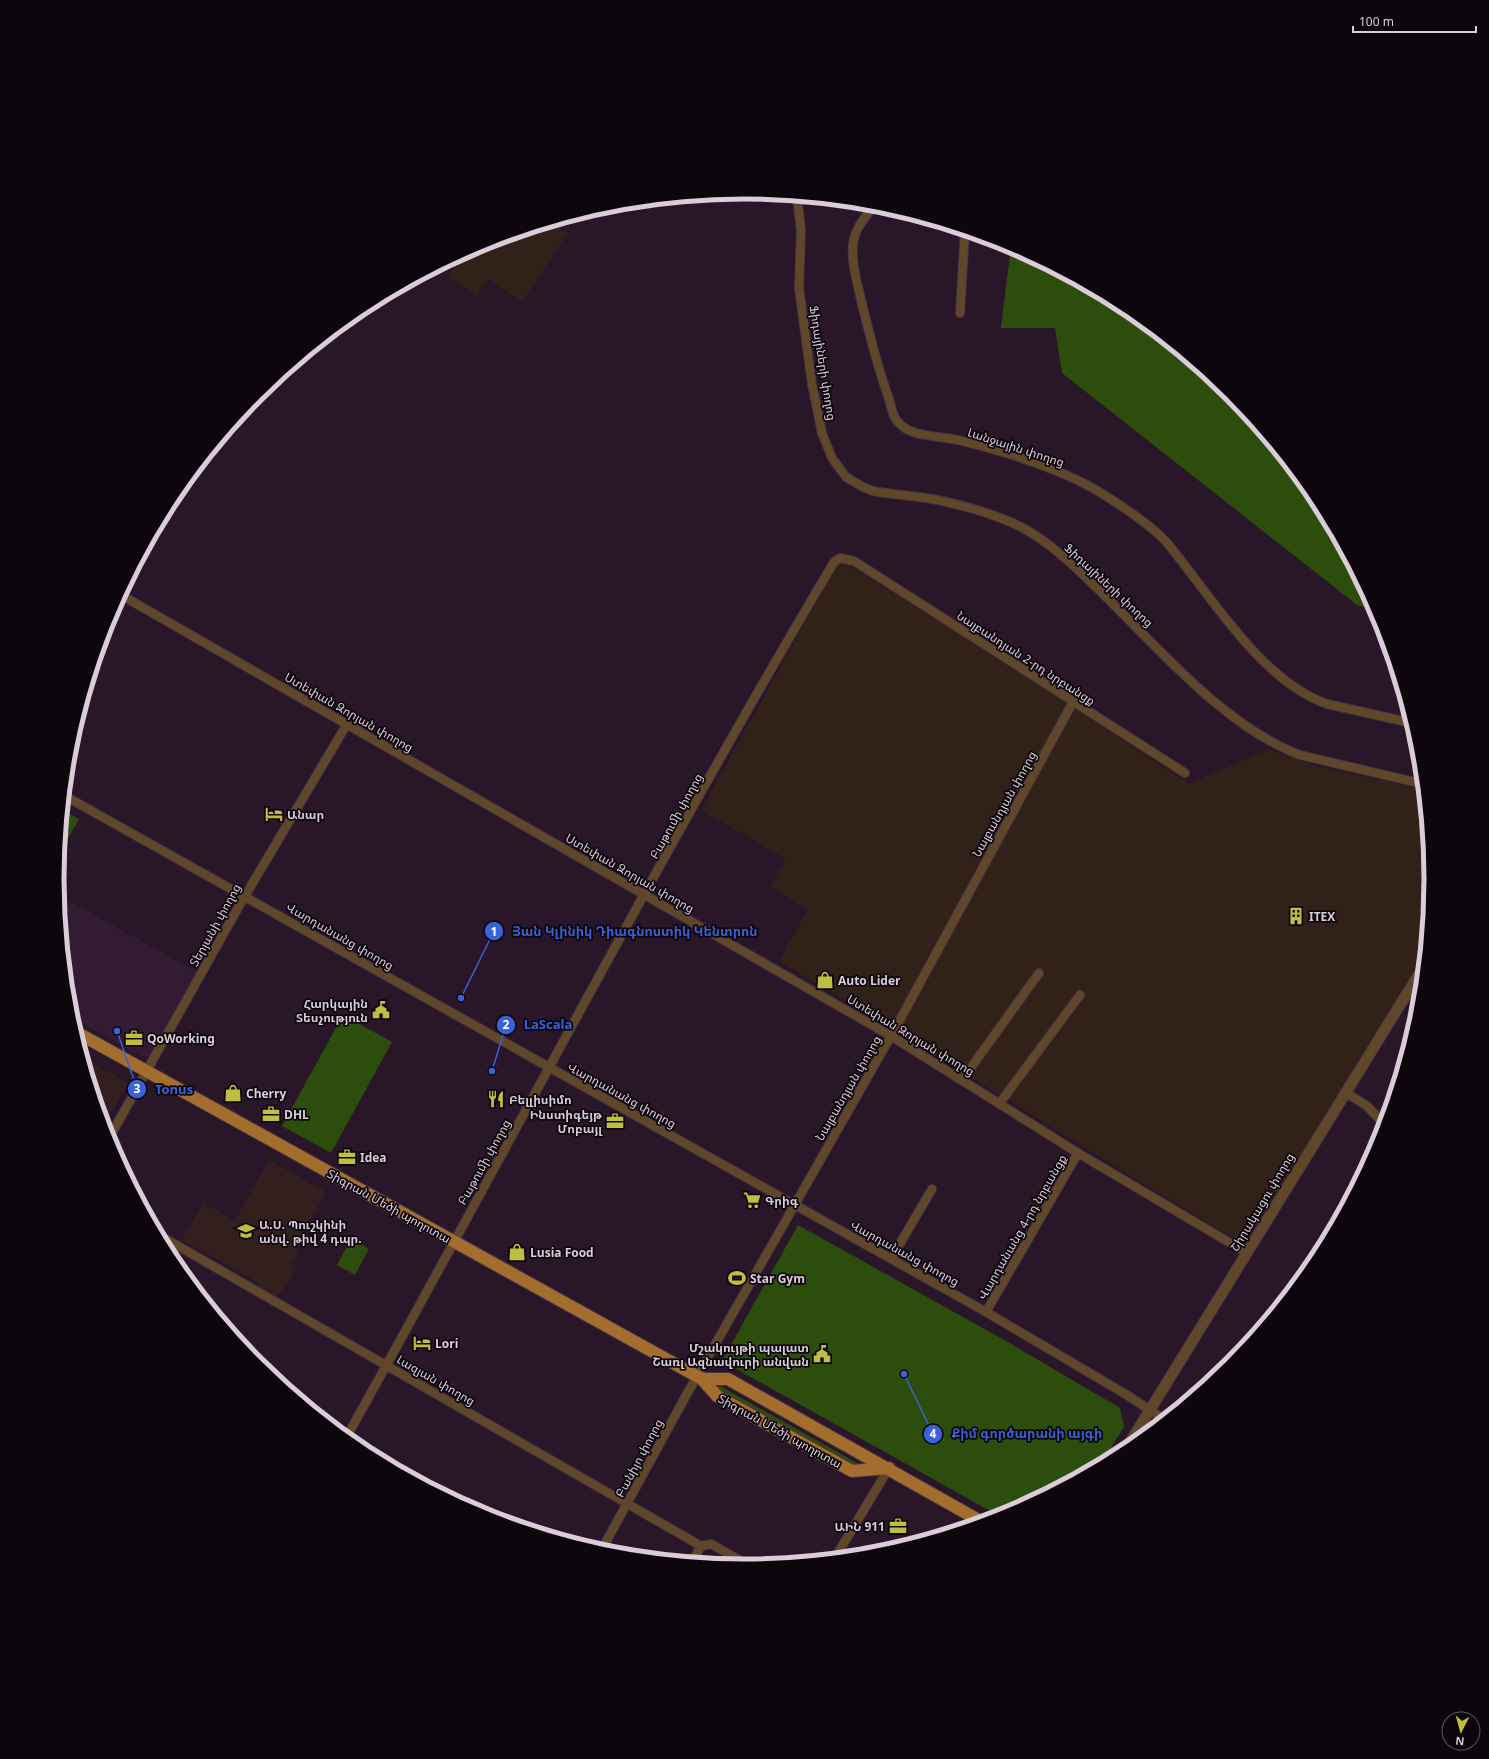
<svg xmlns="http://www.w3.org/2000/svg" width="1489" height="1759" font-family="Georgia,'Noto Sans Armenian',serif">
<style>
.built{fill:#321b33}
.industrial{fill:#322119}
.education{fill:#33201e}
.green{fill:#2d4d0d}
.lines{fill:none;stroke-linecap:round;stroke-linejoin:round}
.minor-casing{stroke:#453445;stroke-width:10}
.tertiary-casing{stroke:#453445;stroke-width:12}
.primary-casing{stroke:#453445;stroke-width:14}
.minor{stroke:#60472a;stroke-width:8}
.tertiary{stroke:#60472a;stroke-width:10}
.primary{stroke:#a26d2d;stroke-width:12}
.labels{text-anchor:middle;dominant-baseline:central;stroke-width:3.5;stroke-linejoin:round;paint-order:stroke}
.street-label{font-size:12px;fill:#dacdd9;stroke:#0d060d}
.poi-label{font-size:12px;font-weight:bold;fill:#dacdd9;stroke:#0d060d;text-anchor:start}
.rim{fill:none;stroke:#dacdd9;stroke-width:5}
.leader{fill:none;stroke:#3961d8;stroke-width:1.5}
.callout-dot{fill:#3961d8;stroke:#0d060d;stroke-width:1.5}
.mark-label{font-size:12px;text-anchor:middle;font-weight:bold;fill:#fff}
.callout-label{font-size:13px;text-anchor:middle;font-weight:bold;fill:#3961d8;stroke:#0d060d;stroke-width:3.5;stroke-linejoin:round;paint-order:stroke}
</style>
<rect width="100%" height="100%" fill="#291729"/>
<polygon class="built" points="60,898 68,903 71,902 197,972 152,1054 145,1058 71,1017"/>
<g class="industrial">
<polygon points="552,223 568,233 522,302 488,279 477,296 448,277 455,265 450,261 482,244"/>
<polygon points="846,563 1066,702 1189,784 1268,749 1320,767 1423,789 1432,880 1424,956 1251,1240 1241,1243 1085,1148 899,1032 779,961 808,909 770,887 786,859 701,810 836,566"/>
</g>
<g class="education">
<polygon points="84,1059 128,1083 104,1125"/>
<polygon points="269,1160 326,1192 297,1243 297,1253 291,1264 297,1267 283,1291 275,1296 258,1286 259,1283 182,1240 203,1203 235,1221"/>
</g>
<g class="green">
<polygon points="1011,246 1127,308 1231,394 1316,498 1376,610 1357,605 1062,373 1055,328 1001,328"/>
<polygon points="64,811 79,819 59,854"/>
<polygon points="343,1015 392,1042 331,1153 282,1126"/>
<polygon points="798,1225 1006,1341 1120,1408 1124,1427 1100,1465 1001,1517 722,1361"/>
<polygon points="351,1239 369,1249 355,1275 337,1265"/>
<polygon points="720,1386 857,1463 857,1465 855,1466 718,1391 718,1387"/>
</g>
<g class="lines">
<g class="minor-casing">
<g id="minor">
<path d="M797,197L801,230L799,288L812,384L822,433L832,458L846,477L863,487L873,491C896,495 919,496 942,501C969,507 998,515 1023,528C1051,543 1075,567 1098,589C1156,645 1223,726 1300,755L1423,784"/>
<path d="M875,205C865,217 855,228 853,244C851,264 858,285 862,304C870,336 877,366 888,396C891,404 892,415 897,421C902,427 909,431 916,433C930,437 944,437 958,440C1003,451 1050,465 1091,487C1112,499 1153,526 1168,544C1211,596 1261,681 1327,704L1412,723"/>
<polyline points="960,313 965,231"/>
<polyline points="121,595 891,1036 1078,1153 1247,1253"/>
<polyline points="65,796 986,1312 1127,1395 1165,1420"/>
<polyline points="962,1080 1039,973"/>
<polyline points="1345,1092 1367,1106 1385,1125"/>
<polyline points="999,1104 1080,995"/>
<polyline points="108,1140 239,906 347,724"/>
<polyline points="159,1235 701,1546"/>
<polyline points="891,1259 932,1189"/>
<polyline points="986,1312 1078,1153"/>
<path d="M346,1438C509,1146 663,849 834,562L840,558L854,561L1185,773"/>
<polyline points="601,1551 688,1392 891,1036 1073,702"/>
<polyline points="835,1558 889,1468"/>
<polyline points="692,1562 701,1546 711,1544 750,1566"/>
</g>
</g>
<g class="tertiary-casing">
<polyline id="tertiary" points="1124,1452 1424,966"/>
</g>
<g class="primary-casing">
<g id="primary">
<polyline points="76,1032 702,1379 717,1396 852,1471 889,1468"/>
<polyline points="702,1379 728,1379 982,1522"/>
</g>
</g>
<use href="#minor" class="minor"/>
<use href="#tertiary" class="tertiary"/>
<use href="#primary" class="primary"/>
</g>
<defs>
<g id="hotel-bare" transform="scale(1.38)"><path d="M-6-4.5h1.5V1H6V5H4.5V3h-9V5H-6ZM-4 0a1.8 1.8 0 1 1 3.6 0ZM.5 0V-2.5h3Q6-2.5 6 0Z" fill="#c0be41" stroke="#0d060d" stroke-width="2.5" paint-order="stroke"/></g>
<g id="building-bare" transform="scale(1.38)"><path d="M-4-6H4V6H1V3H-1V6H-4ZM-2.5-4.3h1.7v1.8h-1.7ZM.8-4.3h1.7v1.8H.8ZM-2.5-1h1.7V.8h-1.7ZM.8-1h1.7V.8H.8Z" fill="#c0be41" stroke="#0d060d" stroke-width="2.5" paint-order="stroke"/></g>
<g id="shop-bare" transform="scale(1.38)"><path d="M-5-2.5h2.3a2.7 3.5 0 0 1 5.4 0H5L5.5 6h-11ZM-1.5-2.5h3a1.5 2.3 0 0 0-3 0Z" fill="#c0be41" stroke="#0d060d" stroke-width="2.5" paint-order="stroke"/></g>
<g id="civic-bare" transform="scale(1.38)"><path d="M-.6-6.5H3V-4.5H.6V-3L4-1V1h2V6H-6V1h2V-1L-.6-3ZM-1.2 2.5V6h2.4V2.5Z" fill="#c0be41" stroke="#0d060d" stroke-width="2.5" paint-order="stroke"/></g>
<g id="office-bare" transform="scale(1.38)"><path d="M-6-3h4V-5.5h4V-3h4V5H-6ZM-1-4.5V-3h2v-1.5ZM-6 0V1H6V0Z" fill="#c0be41" stroke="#0d060d" stroke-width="2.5" paint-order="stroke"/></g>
<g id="restaurant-bare" transform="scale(1.38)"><path d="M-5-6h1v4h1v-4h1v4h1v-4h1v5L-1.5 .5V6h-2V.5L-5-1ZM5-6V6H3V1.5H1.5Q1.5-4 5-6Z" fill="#c0be41" stroke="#0d060d" stroke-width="2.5" paint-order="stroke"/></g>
<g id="supermarket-bare" transform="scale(1.38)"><path d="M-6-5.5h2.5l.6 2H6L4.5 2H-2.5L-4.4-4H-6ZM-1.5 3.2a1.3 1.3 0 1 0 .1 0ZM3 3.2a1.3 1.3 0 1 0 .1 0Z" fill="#c0be41" stroke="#0d060d" stroke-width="2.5" paint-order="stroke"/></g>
<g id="school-bare" transform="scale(1.38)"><path d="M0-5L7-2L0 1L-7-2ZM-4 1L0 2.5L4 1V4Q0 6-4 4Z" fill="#c0be41" stroke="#0d060d" stroke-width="2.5" paint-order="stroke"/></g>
<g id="stadium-bare" transform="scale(1.38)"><path d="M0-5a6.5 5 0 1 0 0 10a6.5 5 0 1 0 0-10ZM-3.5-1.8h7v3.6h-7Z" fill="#c0be41" stroke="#0d060d" stroke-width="2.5" paint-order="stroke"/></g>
</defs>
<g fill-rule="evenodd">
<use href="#hotel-bare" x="274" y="814"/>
<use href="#building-bare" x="1296" y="916"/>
<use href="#shop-bare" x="825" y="980"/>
<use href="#civic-bare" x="381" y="1010"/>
<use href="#office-bare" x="134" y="1038"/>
<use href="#shop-bare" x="233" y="1093"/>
<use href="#restaurant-bare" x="496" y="1099"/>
<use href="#office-bare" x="271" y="1114"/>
<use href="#office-bare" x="615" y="1121"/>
<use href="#office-bare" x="347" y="1157"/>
<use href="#supermarket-bare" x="752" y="1200"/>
<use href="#school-bare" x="246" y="1231"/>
<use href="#shop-bare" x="517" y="1252"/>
<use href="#stadium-bare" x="737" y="1278"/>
<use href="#hotel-bare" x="422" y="1343"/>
<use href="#civic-bare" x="822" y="1354"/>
<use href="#office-bare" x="898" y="1526"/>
</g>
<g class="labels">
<g class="street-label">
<text transform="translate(823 363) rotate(81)">Ֆիդայիների փողոց</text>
<text transform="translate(1016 447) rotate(18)">Լանջային փողոց</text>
<text transform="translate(1109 585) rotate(43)">Ֆիդայիների փողոց</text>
<text transform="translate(1026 658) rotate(33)">Նալբանդյան 2-րդ նրբանցք</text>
<text transform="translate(349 712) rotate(30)">Ստեփան Զորյան փողոց</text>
<text transform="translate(1004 804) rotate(-61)">Նալբանդյան փողոց</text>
<text transform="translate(676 816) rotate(-61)">Բաթումի փողոց</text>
<text transform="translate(630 873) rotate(30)">Ստեփան Զորյան փողոց</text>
<text transform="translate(215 925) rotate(-61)">Տերյանի փողոց</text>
<text transform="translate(340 936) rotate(30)">Վարդանանց փողոց</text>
<text transform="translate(911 1035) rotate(31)">Ստեփան Զորյան փողոց</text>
<text transform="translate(848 1088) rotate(-60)">Նալբանդյան փողոց</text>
<text transform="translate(622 1095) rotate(29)">Վարդանանց փողոց</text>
<text transform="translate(484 1162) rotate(-61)">Բաթումի փողոց</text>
<text transform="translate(1262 1202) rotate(-59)">Շիրակացու փողոց</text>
<text transform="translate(389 1206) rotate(29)">Տիգրան Մեծի պողոտա</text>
<text transform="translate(1022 1227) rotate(-60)">Վարդանանց 4-րդ նրբանցք</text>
<text transform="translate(905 1253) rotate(29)">Վարդանանց փողոց</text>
<text transform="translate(436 1380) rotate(30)">Լազյան փողոց</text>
<text transform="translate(780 1431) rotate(29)">Տիգրան Մեծի պողոտա</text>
<text transform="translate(639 1458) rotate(-62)">Բանիյո փողոց</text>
</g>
<g class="poi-label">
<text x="287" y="814">Անար</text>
<text x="1309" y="916">ITEX</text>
<text x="838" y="980">Auto Lider</text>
<text x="368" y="1003" text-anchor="end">Հարկային<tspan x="368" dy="14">Տեսչություն</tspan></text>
<text x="147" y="1038">QoWorking</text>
<text x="246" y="1093">Cherry</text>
<text x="509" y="1099">Բելլիսիմո</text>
<text x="284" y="1114">DHL</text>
<text x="602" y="1114" text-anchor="end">Ինստիգեյթ<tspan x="602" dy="14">Մոբայլ</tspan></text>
<text x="360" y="1157">Idea</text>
<text x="765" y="1200">Գրիգ</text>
<text x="259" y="1224">Ա.Ս. Պուշկինի<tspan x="259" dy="14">անվ. թիվ 4 դպր.</tspan></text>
<text x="530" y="1252">Lusia Food</text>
<text x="750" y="1278">Star Gym</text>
<text x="435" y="1343">Lori</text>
<text x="809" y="1347" text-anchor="end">Մշակույթի պալատ<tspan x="809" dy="14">Շառլ Ազնավուրի անվան</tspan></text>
<text x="885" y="1526" text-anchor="end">ԱԻՆ 911</text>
</g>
</g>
<path d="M0 0H1489V1759H0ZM64 879a680 680 0 1 1 1360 0a680 680 0 1 1-1360 0Z" fill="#0d060d" fill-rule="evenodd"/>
<path class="rim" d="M64 879a680 680 0 1 1 1360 0a680 680 0 1 1-1360 0Z"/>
<path class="leader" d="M461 998L494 931M492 1071L506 1025M117 1031L137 1089M904 1374L933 1434"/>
<g class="callout-dot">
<circle cx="461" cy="998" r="4"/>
<circle cx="492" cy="1071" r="4"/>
<circle cx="117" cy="1031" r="4"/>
<circle cx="904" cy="1374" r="4"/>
<circle cx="494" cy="931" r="10"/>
<circle cx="506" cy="1025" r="10"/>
<circle cx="137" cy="1089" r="10"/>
<circle cx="933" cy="1434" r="10"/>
</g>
<g class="mark-label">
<text x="494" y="936">1</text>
<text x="506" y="1029">2</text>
<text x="137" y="1093">3</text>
<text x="933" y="1438">4</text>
</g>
<g class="callout-label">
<text x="635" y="936">Յան Կլինիկ Դիագնոստիկ Կենտրոն</text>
<text x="548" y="1029">LaScala</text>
<text x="174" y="1094">Tonus</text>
<text x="1027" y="1438">Քիմ գործարանի այգի</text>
</g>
<g transform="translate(1461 1731) rotate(186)"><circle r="19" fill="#0d060d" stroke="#5f565f"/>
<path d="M0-3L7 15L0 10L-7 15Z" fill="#c0be41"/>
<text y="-6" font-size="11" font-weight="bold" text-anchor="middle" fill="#dacdd9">N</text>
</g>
<path d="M1353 26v6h123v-6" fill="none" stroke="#dacdd9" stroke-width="2"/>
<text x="1359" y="26" font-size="12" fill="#dacdd9" stroke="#0d060d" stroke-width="3" paint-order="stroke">100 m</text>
</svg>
